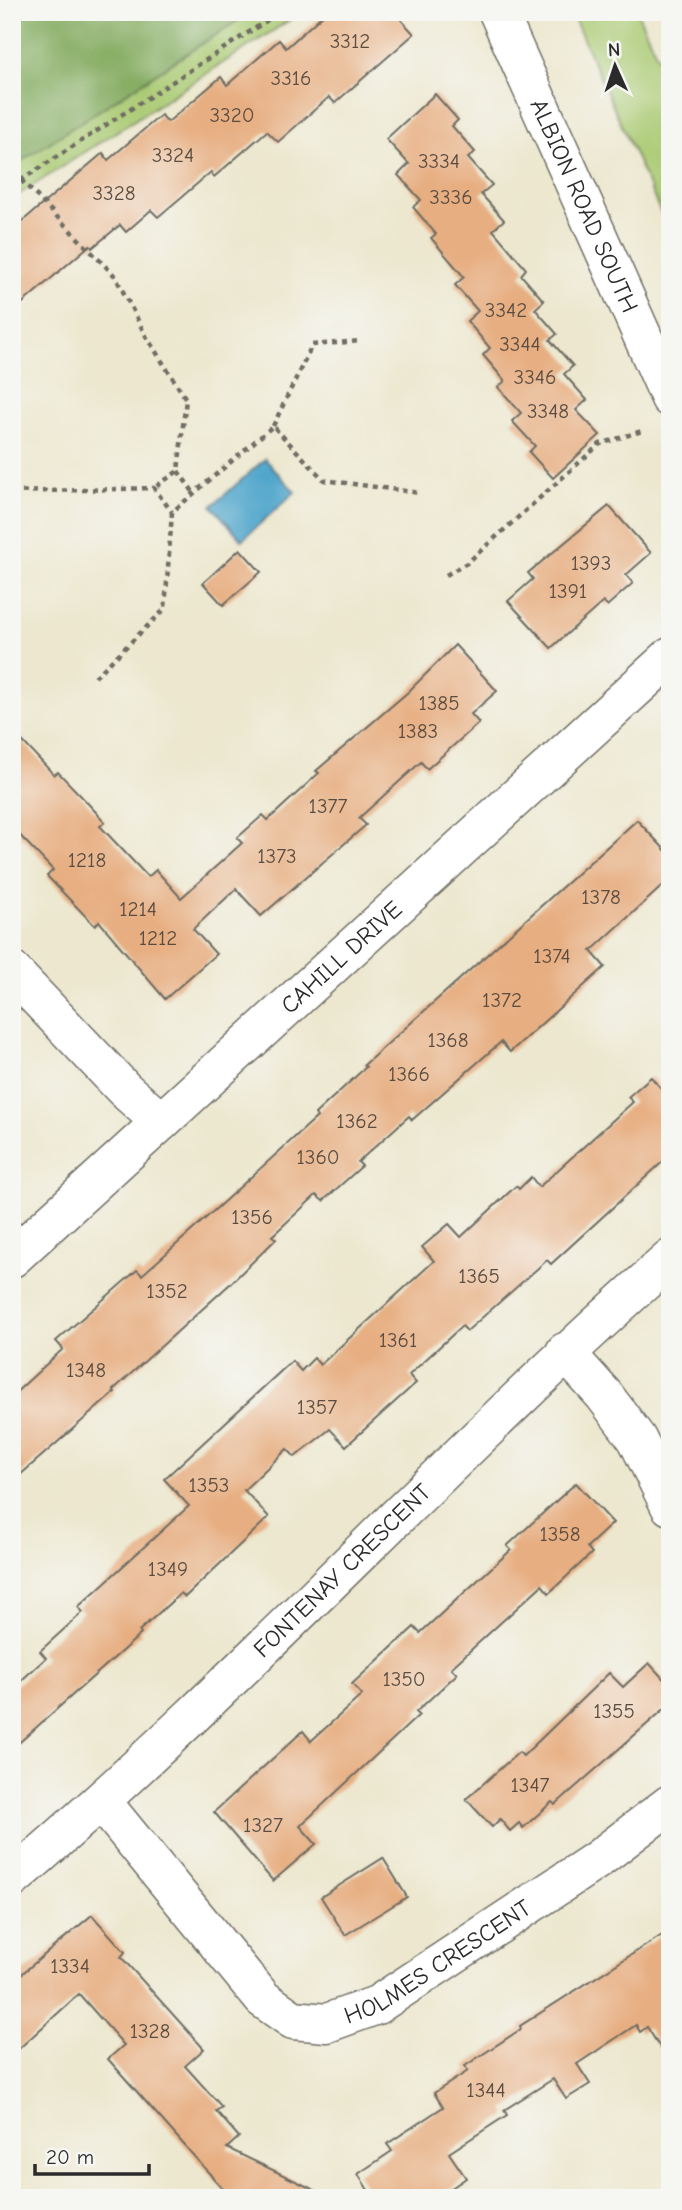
<svg xmlns="http://www.w3.org/2000/svg" width="682" height="2210" font-family="'Comic Neue',sans-serif">
<style>
.green{fill:#aaca73;stroke:#6a7a4f;stroke-width:2}
.forest{fill:#87ae65;stroke:#596c48;stroke-width:2}
.water{fill:#4ea4cb;stroke:#3c687b;stroke-width:2}
.building{fill:#e7ae81}
.lines{fill:none;stroke-linecap:round;stroke-linejoin:round}
.minor-casing{stroke:#6f6d64;stroke-width:41}
.path{stroke:#6f6d64;stroke-width:4.5;stroke-dasharray:5 5;stroke-linecap:butt}
.minor{stroke:#fff;stroke-width:38}
.labels{text-anchor:middle;dominant-baseline:central;stroke-width:6;stroke-linejoin:round;paint-order:stroke}
.number-label{font-size:21px;fill:#5a4c40}
.street-label{font-size:24px;fill:#2b2b2b;stroke:#f6f6f2}
</style>
<rect width="100%" height="100%" fill="#f6f6f2"/>
<filter id="ink" filterUnits="userSpaceOnUse"><feTurbulence type="fractalNoise" baseFrequency=".0143" numOctaves="2"/><feDisplacementMap in="SourceGraphic" scale="14" xChannelSelector="R" yChannelSelector="G"/><feConvolveMatrix kernelMatrix="1 2 1 2 8 2 1 2 1" color-interpolation-filters="sRGB"/></filter>
<filter id="wash" filterUnits="userSpaceOnUse"><feTurbulence type="fractalNoise" baseFrequency=".00686" numOctaves="4" result="noise"/><feDisplacementMap in="SourceGraphic" scale="28" xChannelSelector="R" yChannelSelector="G"/><feGaussianBlur stdDeviation="1.57" result="paint"/><feColorMatrix in="noise" values="0 0 0 0 0 0 0 0 0 0 0 0 0 0 0 0 0 1.4 0 .05"/><feComposite in="paint" operator="in"/></filter>
<g filter="url(#wash)">
<rect width="100%" height="100%" fill="#ece7ce"/>
<g class="green">
<polygon points="12,12 302,12 12,199"/>
<polygon points="571,12 637,12 670,84 670,233"/>
</g>
<polygon class="forest" points="12,12 251,12 12,167"/>
<polygon class="water" points="265,459 295,492 242,540 212,506"/>
<g id="blocks">
<g class="building">
<polygon points="326,12 394,12 414,34 335,103 329,97 278,142 267,131 214,177 211,172 158,217 151,210 126,232 120,225 92,248 90,245 12,312 12,230 103,153 108,160 161,115 168,122 221,77 227,85 279,40 286,48"/>
<polygon points="435,94 458,120 452,126 475,152 468,158 492,185 481,194 504,220 493,230 526,269 521,275 544,301 535,309 557,334 550,340 573,366 564,374 587,400 576,410 600,435 553,478 529,452 535,446 512,421 521,413 498,387 505,381 483,355 490,348 467,321 478,311 455,285 464,277 431,238 436,234 413,207 421,200 398,175 409,164 386,139"/>
<polygon points="609,506 651,553 626,575 633,583 607,606 603,602 551,648 508,601 533,579 528,573"/>
<polygon points="240,549 261,572 223,605 203,583"/>
<polygon points="455,645 497,691 471,714 479,723 427,769 421,762 359,818 366,825 261,916 236,889 193,929 216,954 165,999 99,921 95,926 47,876 53,870 12,827 12,730 54,775 58,772 81,796 105,822 100,826 148,877 156,870 181,898 242,843 237,838 263,815 268,820 319,773 316,771 408,692"/>
<polygon points="637,820 670,855 670,879 591,951 605,967 510,1052 501,1042 412,1120 409,1116 358,1162 362,1166 323,1201 316,1195 272,1236 276,1239 230,1284 113,1390 115,1392 12,1482 12,1396 63,1349 56,1341 137,1270 142,1275 186,1236 317,1117 315,1114 366,1067 364,1065"/>
<polygon points="651,1077 670,1098 670,1155 551,1264 547,1260 467,1331 462,1326 409,1375 416,1383 346,1446 330,1429 295,1457 287,1449 244,1490 269,1517 185,1597 181,1593 139,1631 141,1634 12,1749 12,1689 46,1658 40,1651 83,1612 78,1607 189,1506 164,1479 292,1361 301,1371 314,1358 320,1365 434,1261 422,1247 449,1224 461,1237 516,1186 519,1189 531,1177 539,1187 633,1102 628,1097"/>
<polygon points="576,1483 613,1523 587,1547 592,1553 549,1593 542,1585 451,1668 457,1674 416,1712 419,1715 300,1826 316,1844 273,1881 214,1812 303,1731 311,1741 362,1695 352,1684 414,1627 420,1633 511,1550 507,1546"/>
<polygon points="649,1663 670,1686 670,1704 555,1805 552,1802 523,1828 519,1823 510,1831 500,1819 492,1827 466,1799 519,1752 523,1756 609,1673 623,1687"/>
<polygon points="383,1858 407,1897 345,1935 321,1897"/>
<polygon points="92,1915 125,1952 121,1957 204,2049 185,2066 222,2107 216,2111 239,2137 227,2148 331,2198 231,2198 108,2059 124,2045 79,1994 12,2055 12,1982"/>
<polygon points="670,1930 670,2063 647,2027 640,2032 636,2025 577,2064 590,2084 566,2099 553,2079 504,2110 507,2115 449,2153 466,2178 437,2198 373,2198 358,2174 392,2151 387,2144 443,2107 434,2093 468,2071 465,2066 521,2029 520,2026"/>
</g>
</g>
</g>
<g filter="url(#ink)">
<use href="#blocks" fill-opacity="0" stroke="#6f6d64" stroke-width="2"/>
<g class="lines">
<g class="minor-casing">
<g id="minor">
<path id="s1" d="M498,12L670,398"/>
<polyline points="12,971 125,1090 161,1122"/>
<path id="s2" d="M12,1258L670,657"/>
<polyline points="565,1352 604,1395 637,1439 670,1506"/>
<path id="s3" d="M102,1802L263,1999L293,2020L327,2023L377,2005L597,1860L670,1804"/>
<path id="s4" d="M12,1879C241,1683 444,1459 670,1259"/>
</g>
</g>
<g class="path">
<polyline points="21,180 115,276 146,336 186,399 178,471 154,488"/>
<polyline points="12,186 280,12"/>
<polyline points="273,426 312,345 360,341"/>
<polyline points="178,471 194,493"/>
<polyline points="12,492 154,488 172,512"/>
<polyline points="446,575 467,563 600,444 642,431"/>
<polyline points="95,677 165,609 172,512 273,426 324,480 420,493"/>
</g>
<use href="#minor" class="minor"/>
</g>
</g>
<g class="labels">
<g class="number-label">
<text x="350" y="41">3312</text>
<text x="291" y="78">3316</text>
<text x="232" y="115">3320</text>
<text x="173" y="155">3324</text>
<text x="439" y="161">3334</text>
<text x="114" y="193">3328</text>
<text x="451" y="197">3336</text>
<text x="506" y="310">3342</text>
<text x="520" y="344">3344</text>
<text x="535" y="377">3346</text>
<text x="548" y="411">3348</text>
<text x="591" y="563">1393</text>
<text x="568" y="591">1391</text>
<text x="439" y="703">1385</text>
<text x="418" y="731">1383</text>
<text x="328" y="806">1377</text>
<text x="277" y="856">1373</text>
<text x="87" y="860">1218</text>
<text x="601" y="897">1378</text>
<text x="138" y="909">1214</text>
<text x="158" y="938">1212</text>
<text x="552" y="956">1374</text>
<text x="502" y="1000">1372</text>
<text x="448" y="1040">1368</text>
<text x="409" y="1074">1366</text>
<text x="357" y="1121">1362</text>
<text x="318" y="1157">1360</text>
<text x="252" y="1217">1356</text>
<text x="479" y="1276">1365</text>
<text x="167" y="1291">1352</text>
<text x="398" y="1340">1361</text>
<text x="86" y="1370">1348</text>
<text x="317" y="1407">1357</text>
<text x="209" y="1485">1353</text>
<text x="560" y="1534">1358</text>
<text x="168" y="1569">1349</text>
<text x="404" y="1679">1350</text>
<text x="614" y="1711">1355</text>
<text x="530" y="1785">1347</text>
<text x="263" y="1825">1327</text>
<text x="70" y="1966">1334</text>
<text x="150" y="2031">1328</text>
<text x="486" y="2090">1344</text>
</g>
<g class="street-label">
<text stroke="none"><textPath href="#s1" startOffset="212">ALBION ROAD SOUTH</textPath></text>
<text stroke="none"><textPath href="#s2" startOffset="446">CAHILL DRIVE</textPath></text>
<text stroke="none"><textPath href="#s4" startOffset="452">FONTENAY CRESCENT</textPath></text>
<text stroke="none"><textPath href="#s3" startOffset="452">HOLMES CRESCENT</textPath></text>
</g>
</g>
<rect width="682" height="2210" fill="none" stroke="#f6f6f2" stroke-width="42"/>
<g transform="translate(615 66) rotate(357)" stroke="#f6f6f2" stroke-width="5" paint-order="stroke">
<path d="M0-5L12 26L0 18L-12 26Z" fill="#2b2b2b"/>
<text y="-10" font-size="19" font-weight="bold" text-anchor="middle" fill="#2b2b2b">N</text>
</g>
<path d="M35 2164v10h114v-10" fill="none" stroke="#2b2b2b" stroke-width="3.5"/>
<text x="46" y="2164" font-size="21" fill="#2b2b2b" stroke="#f6f6f2" stroke-width="5" paint-order="stroke">20 m</text>
</svg>
